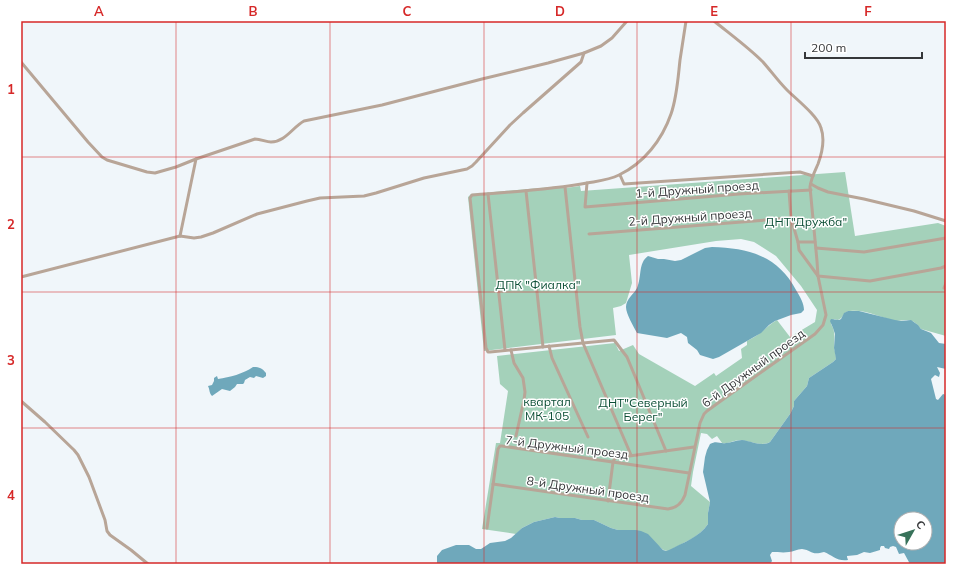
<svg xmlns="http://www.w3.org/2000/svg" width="967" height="585" font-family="Mulish,sans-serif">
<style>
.green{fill:#a4d1ba}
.water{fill:#6fa8bb;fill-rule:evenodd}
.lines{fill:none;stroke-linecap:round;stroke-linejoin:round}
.street{stroke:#b8a597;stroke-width:3}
.grid{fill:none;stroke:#d62828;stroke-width:1;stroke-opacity:0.55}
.labels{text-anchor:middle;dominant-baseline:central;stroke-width:3;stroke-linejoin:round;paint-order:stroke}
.street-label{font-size:12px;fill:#353739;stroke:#fff}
.park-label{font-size:12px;fill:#0b4e35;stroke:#fff}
.neatline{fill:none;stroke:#d62828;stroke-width:1.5}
.grid-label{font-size:13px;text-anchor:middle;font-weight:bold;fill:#d62828}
</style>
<rect width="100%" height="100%" fill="#f0f6fa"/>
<path class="green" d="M845,172L855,236L938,223L946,226V336L921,329C919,326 915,322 912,321C907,319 901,321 896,321C881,318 866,309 850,311C842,312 844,318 838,320L834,319L831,324C836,332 834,339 834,348C835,352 836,355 836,359L833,362L809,378L807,386L794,401V406L790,414L770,442C761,447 751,441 741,440C734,440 729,444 722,443L717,436L712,439L707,434L701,433L693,472L691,486L710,502L708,513V524C700,537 682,543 669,551C665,551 663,550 660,547L624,530H618L611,528L594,520H582L575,518H560L555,517L534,522L522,528L516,534L482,529L496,443H500L508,391L500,384L497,356L615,343L619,351L633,345L639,354L695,386L714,373L716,376L742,358L741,349L747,345V341C752,338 757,336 761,332C767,328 771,323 777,320L790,337L815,322L817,310L801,286L776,256L754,242L741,239L716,241L629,255L632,283L626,303L621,306L613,308L616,335L484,351L468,197L471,194L563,186L566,188L580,186L581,191Z"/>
<g class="water">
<path d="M712,247C749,248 778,256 796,290C800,297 804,303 804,310L801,313L791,315L775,321L769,325L761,333L719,357L713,359L700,355L697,350L688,343L687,337L681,333L667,338L637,333C634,327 626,314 626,307C626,299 634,294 637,288C642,277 638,263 648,256L658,259H664L675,261L681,260L705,248Z"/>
<path d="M848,311H859L895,320L901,321L911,320L918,325L921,329L931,333L939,343L946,344V369L937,367L940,373L939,377L935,375L931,379L936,399L938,400L943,394L946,395V564H910L904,553L899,554L896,547L893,546L890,547L889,549L885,548L884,546H881L880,548V550L870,553L864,552L857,555L847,556V557L848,560C838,562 832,555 824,552C811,556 812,550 802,549C797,549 793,552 789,552C783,553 778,552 772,552L770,555L772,561L770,564H437V556L442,550L456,545H469L476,549H481L490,543L505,541L511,538L522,528L534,522L555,517L560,518H575L582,520H594L611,528L618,530H636L641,531L648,534L663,550L666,551L669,550C682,543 700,537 708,524V513L710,502L703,472L705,457L707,450L710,444C717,440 719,444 726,443C731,443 736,440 742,440C751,441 762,447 770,442L790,414L794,406V401L807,386L809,378L833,362L836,359L834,348L835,334L833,328L830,321L831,319L839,320L841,319L844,313ZM901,519H925V543H901Z"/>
<path d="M253,367C259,367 262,368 266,373V376L263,378L256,376L254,378L250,377L245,380L244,383L243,384H237L235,387L230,391L222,389L212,396C209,393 210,390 208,386L212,385L214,381V378L217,376L218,379C230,377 243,374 253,367Z"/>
</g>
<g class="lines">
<g class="street">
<polyline points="21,62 88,142 102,157 107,160 147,172 155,173 176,167 196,159"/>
<polyline points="620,175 624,184 800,172 813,176"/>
<polyline points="587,183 585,207 739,194 811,190"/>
<polyline points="811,184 818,188 828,192 864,199 914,211 946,221"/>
<polyline points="565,187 580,327 583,343 631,455"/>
<polyline points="526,191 543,347"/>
<polyline points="789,191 791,218 798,242 799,250 818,276 870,281 941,268 946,266"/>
<polyline points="488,194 505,350"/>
<polyline points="589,234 791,218"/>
<path d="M180,236L196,159L255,139C261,139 266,142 271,142C285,142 293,127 304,121L382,105L482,79L548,63L584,53L601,46L612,38L627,21"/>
<polyline points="798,242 815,242"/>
<polyline points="816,248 864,252 946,238"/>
<polyline points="21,277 180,236 194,238 201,237 213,233 257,214 307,201 320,198 364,196 376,193 424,178 467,169 472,166 476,162 510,125 523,113 581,62 584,53"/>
<polyline points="944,288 946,283"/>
<polyline points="549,346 552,358 588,437"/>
<polyline points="511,350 514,363 523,378 525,392 524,400 516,436"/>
<polyline points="21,401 45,422 74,450 78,455 89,477 105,520 107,531 110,535 131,550 148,564"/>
<path d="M666,451L627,357L614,340L490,352H488L486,348L470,198L472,195C510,192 549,190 587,183C598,181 609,180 619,175C644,163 662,140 671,114C677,97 678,78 680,60C682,47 684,34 686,21"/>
<path d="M493,484L668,509C677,508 682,503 685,495L700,423L704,414L707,411L718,403L815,334L823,325L826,315L818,276L817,261L810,187C811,178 815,171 818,164C822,153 825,139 821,128C818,116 796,99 787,90C778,81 771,71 763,62C748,47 730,34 714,21"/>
<polyline points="608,501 613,462 615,458 694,447"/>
<polyline points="487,528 498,449 500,446 502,446 689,473"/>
</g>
</g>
<path class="grid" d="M176,21V564M330,21V564M484,21V564M637,21V564M791,21V564M21,157H946M21,292H946M21,428H946"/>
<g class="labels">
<g class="street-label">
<text transform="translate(697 189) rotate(-4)">1-й Дружный проезд</text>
<text transform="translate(690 217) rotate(-4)">2-й Дружный проезд</text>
<text transform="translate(753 368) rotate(-36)">6-й Дружный проезд</text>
<text transform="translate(567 447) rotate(7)">7-й Дружный проезд</text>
<text transform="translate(588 489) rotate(8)">8-й Дружный проезд</text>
</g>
<g class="park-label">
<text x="806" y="221">ДНТ"Дружба"</text>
<text x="538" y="284">ДПК "Фиалка"</text>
<text x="547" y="401">квартал<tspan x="547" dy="14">МК-105</tspan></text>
<text x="643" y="402">ДНТ"Северный<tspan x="643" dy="14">Берег"</tspan></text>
</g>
</g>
<rect width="967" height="585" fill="none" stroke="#ffffff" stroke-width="44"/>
<g transform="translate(913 531) rotate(51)"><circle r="19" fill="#ffffff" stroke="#aeafb0"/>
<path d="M0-3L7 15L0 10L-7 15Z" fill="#38725a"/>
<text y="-6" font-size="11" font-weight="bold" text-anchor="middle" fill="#353739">С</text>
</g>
<path d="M805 52v6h117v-6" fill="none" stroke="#353739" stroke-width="2"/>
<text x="811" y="52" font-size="12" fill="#353739" stroke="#ffffff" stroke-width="3" paint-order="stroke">200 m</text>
<rect x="22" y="22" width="923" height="541" class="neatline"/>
<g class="grid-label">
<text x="99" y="16">A</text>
<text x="253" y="16">B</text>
<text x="407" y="16">C</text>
<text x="560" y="16">D</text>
<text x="714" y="16">E</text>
<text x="868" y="16">F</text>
<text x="11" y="94">1</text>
<text x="11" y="229">2</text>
<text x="11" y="365">3</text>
<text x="11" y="500">4</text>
</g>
</svg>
